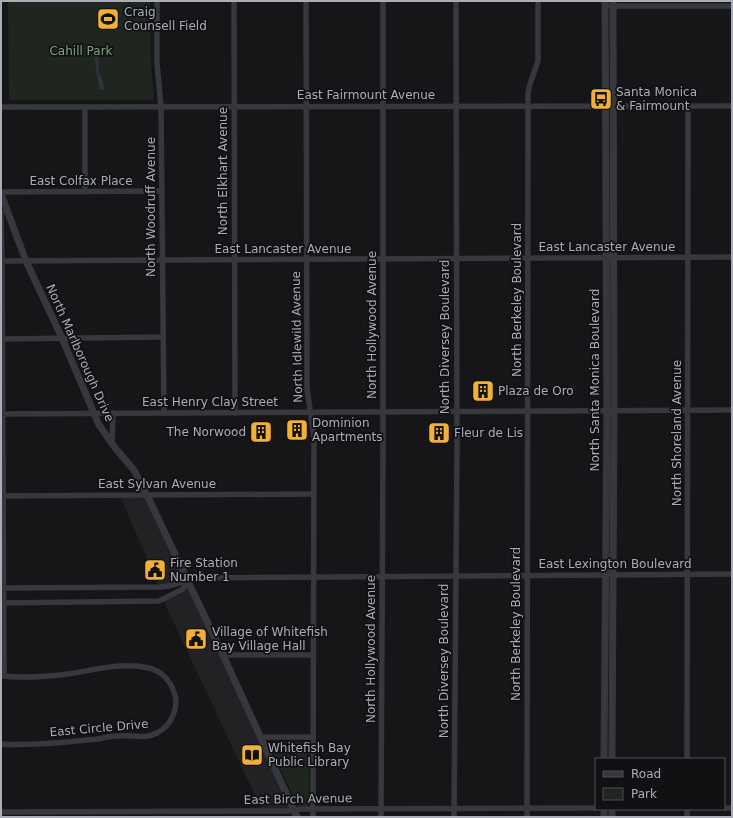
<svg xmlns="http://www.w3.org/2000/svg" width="733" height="818" font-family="'DejaVu Sans',sans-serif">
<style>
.built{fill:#222225}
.green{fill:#1e261f}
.water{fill:#2c353c}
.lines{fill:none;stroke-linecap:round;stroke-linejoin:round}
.minor{stroke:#37383d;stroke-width:5.5}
.tertiary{stroke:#37383d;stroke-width:7}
.labels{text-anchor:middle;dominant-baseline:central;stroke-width:3.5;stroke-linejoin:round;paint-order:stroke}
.poi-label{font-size:12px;fill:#a8adb8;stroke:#111113;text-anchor:start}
.park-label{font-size:12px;fill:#7fa381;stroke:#111113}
.street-label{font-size:12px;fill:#a8adb8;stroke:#111113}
</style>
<rect width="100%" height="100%" fill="#161618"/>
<polygon class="built" points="120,495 147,495 294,811 262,810 164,602 163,599 183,589 187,581 159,587"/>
<g class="green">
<polygon points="8,1 150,1 151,66 154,100 9,100"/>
<polygon points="267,742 309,742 309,806 298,806"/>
</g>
<polygon class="water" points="88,46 98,50 99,73 103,81 104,90 101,90 99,88 94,52 87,48"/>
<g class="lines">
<g class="minor">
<polyline points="157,1 157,63 161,107 164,413"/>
<polyline points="234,1 235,413"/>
<polyline points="306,1 307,389 314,436 313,817"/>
<polyline points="610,6 732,6"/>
<polyline points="1,107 732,106"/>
<polyline points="85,107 85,192"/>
<polyline points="1,192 162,191"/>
<polyline points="1,212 2,261 4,676"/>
<polyline points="2,261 732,257"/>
<polyline points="2,339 163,337"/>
<polyline points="1,414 732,410"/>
<polyline points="112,444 113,413"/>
<polyline points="1,496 314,494"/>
<polyline points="1,588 159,587 169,586 195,578 732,574"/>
<polyline points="1,603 159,601 183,589 187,581"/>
<polyline points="223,655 313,655"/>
<path d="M1,676C23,678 46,677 68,674C94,670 121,662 149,668C161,671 170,680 174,692C180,707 171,726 157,733C144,740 130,734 116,736C110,736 104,738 98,739C66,742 33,746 1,744"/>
<polyline points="260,737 313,737"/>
<polyline points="687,759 688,106"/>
<polyline points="724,808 732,808"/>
<polyline points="1,812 288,811 300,809 596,808"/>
<polyline points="381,817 383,449 383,1"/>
<polyline points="454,817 457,449 456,1"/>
<polyline points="527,817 528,93 530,84 538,61 538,1"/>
<polyline points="687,817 687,809"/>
</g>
<g class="tertiary">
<polyline points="1,194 26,261 62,338 99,425 116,449 134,470 147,495 223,655 297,817"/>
<polyline points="604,759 607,411 605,1"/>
<polyline points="612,759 614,411 613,1"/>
<polyline points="604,817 604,809"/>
<polyline points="612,817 612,809"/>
</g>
</g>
<defs>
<g id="stadium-square" transform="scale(1.15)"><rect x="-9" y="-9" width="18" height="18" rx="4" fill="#f2b134" stroke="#111113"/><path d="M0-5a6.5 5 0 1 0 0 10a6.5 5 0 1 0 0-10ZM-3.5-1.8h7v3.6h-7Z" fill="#111"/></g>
<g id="bus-square" transform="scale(1.15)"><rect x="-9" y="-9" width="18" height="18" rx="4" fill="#f2b134" stroke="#111113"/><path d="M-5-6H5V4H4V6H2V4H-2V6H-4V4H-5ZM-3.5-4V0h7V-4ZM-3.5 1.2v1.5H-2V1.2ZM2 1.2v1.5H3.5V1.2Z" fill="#111"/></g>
<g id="building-square" transform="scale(1.15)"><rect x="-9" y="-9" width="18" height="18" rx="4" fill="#f2b134" stroke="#111113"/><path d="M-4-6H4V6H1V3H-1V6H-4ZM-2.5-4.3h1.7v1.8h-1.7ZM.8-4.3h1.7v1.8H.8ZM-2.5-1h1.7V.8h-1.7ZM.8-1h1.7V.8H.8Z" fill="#111"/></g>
<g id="civic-square" transform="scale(1.15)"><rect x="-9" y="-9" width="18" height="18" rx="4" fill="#f2b134" stroke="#111113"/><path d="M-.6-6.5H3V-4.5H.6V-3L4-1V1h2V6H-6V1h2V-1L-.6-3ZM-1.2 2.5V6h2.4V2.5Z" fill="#111"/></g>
<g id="library-square" transform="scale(1.15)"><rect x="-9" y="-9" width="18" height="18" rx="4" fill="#f2b134" stroke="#111113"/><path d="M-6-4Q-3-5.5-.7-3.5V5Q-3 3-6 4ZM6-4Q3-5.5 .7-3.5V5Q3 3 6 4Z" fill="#111"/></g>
</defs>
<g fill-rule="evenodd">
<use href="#stadium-square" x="108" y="19"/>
<use href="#bus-square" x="601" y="99"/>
<use href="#building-square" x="483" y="391"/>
<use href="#building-square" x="297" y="430"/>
<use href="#building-square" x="261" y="432"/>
<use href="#building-square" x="439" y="433"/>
<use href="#civic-square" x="155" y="570"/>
<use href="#civic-square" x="196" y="639"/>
<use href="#library-square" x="252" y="755"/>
</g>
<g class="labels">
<g class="poi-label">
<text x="124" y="12">Craig<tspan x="124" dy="14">Counsell Field</tspan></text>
<text x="616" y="92">Santa Monica<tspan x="616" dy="14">&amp; Fairmount</tspan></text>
<text x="498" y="391">Plaza de Oro</text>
<text x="312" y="423">Dominion<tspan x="312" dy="14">Apartments</tspan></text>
<text x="246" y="432" text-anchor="end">The Norwood</text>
<text x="454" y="433">Fleur de Lis</text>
<text x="170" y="563">Fire Station<tspan x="170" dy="14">Number 1</tspan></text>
<text x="212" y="632">Village of Whitefish<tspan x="212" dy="14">Bay Village Hall</tspan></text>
<text x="268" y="748">Whitefish Bay<tspan x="268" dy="14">Public Library</tspan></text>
</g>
<g class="park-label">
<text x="81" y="51">Cahill Park</text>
</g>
<g class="street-label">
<text x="366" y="95">East Fairmount Avenue</text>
<text transform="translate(223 171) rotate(-90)">North Elkhart Avenue</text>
<text x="81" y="181">East Colfax Place</text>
<text transform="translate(151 207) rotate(-90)">North Woodruff Avenue</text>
<text x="607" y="247">East Lancaster Avenue</text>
<text x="283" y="249">East Lancaster Avenue</text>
<text transform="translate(517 300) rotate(-90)">North Berkeley Boulevard</text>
<text transform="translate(372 325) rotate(-90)">North Hollywood Avenue</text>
<text transform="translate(297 337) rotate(-91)">North Idlewild Avenue</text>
<text transform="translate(445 337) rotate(-90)">North Diversey Boulevard</text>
<text transform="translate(80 353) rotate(66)">North Marlborough Drive</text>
<text transform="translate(595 380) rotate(-90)">North Santa Monica Boulevard</text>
<text x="210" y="402">East Henry Clay Street</text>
<text transform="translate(677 433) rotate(-90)">North Shoreland Avenue</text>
<text x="157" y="484">East Sylvan Avenue</text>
<text x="615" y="564">East Lexington Boulevard</text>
<text transform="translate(516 624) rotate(-90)">North Berkeley Boulevard</text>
<text transform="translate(371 649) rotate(-90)">North Hollywood Avenue</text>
<text transform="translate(444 661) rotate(-90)">North Diversey Boulevard</text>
<text transform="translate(99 728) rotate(-5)">East Circle Drive</text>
<text transform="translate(298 799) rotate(-1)">East Birch Avenue</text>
</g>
</g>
<rect width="733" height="818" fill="none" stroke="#a8adb8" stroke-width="4"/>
<rect x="595" y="758" width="130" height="52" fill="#111113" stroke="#4d4f55"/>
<rect x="603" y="771" width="20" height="6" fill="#37383d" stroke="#4d4f55"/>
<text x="631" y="778" font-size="12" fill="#a8adb8">Road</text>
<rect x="603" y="788" width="20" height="12" fill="#1e261f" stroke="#4d4f55"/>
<text x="631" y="798" font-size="12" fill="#a8adb8">Park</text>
</svg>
